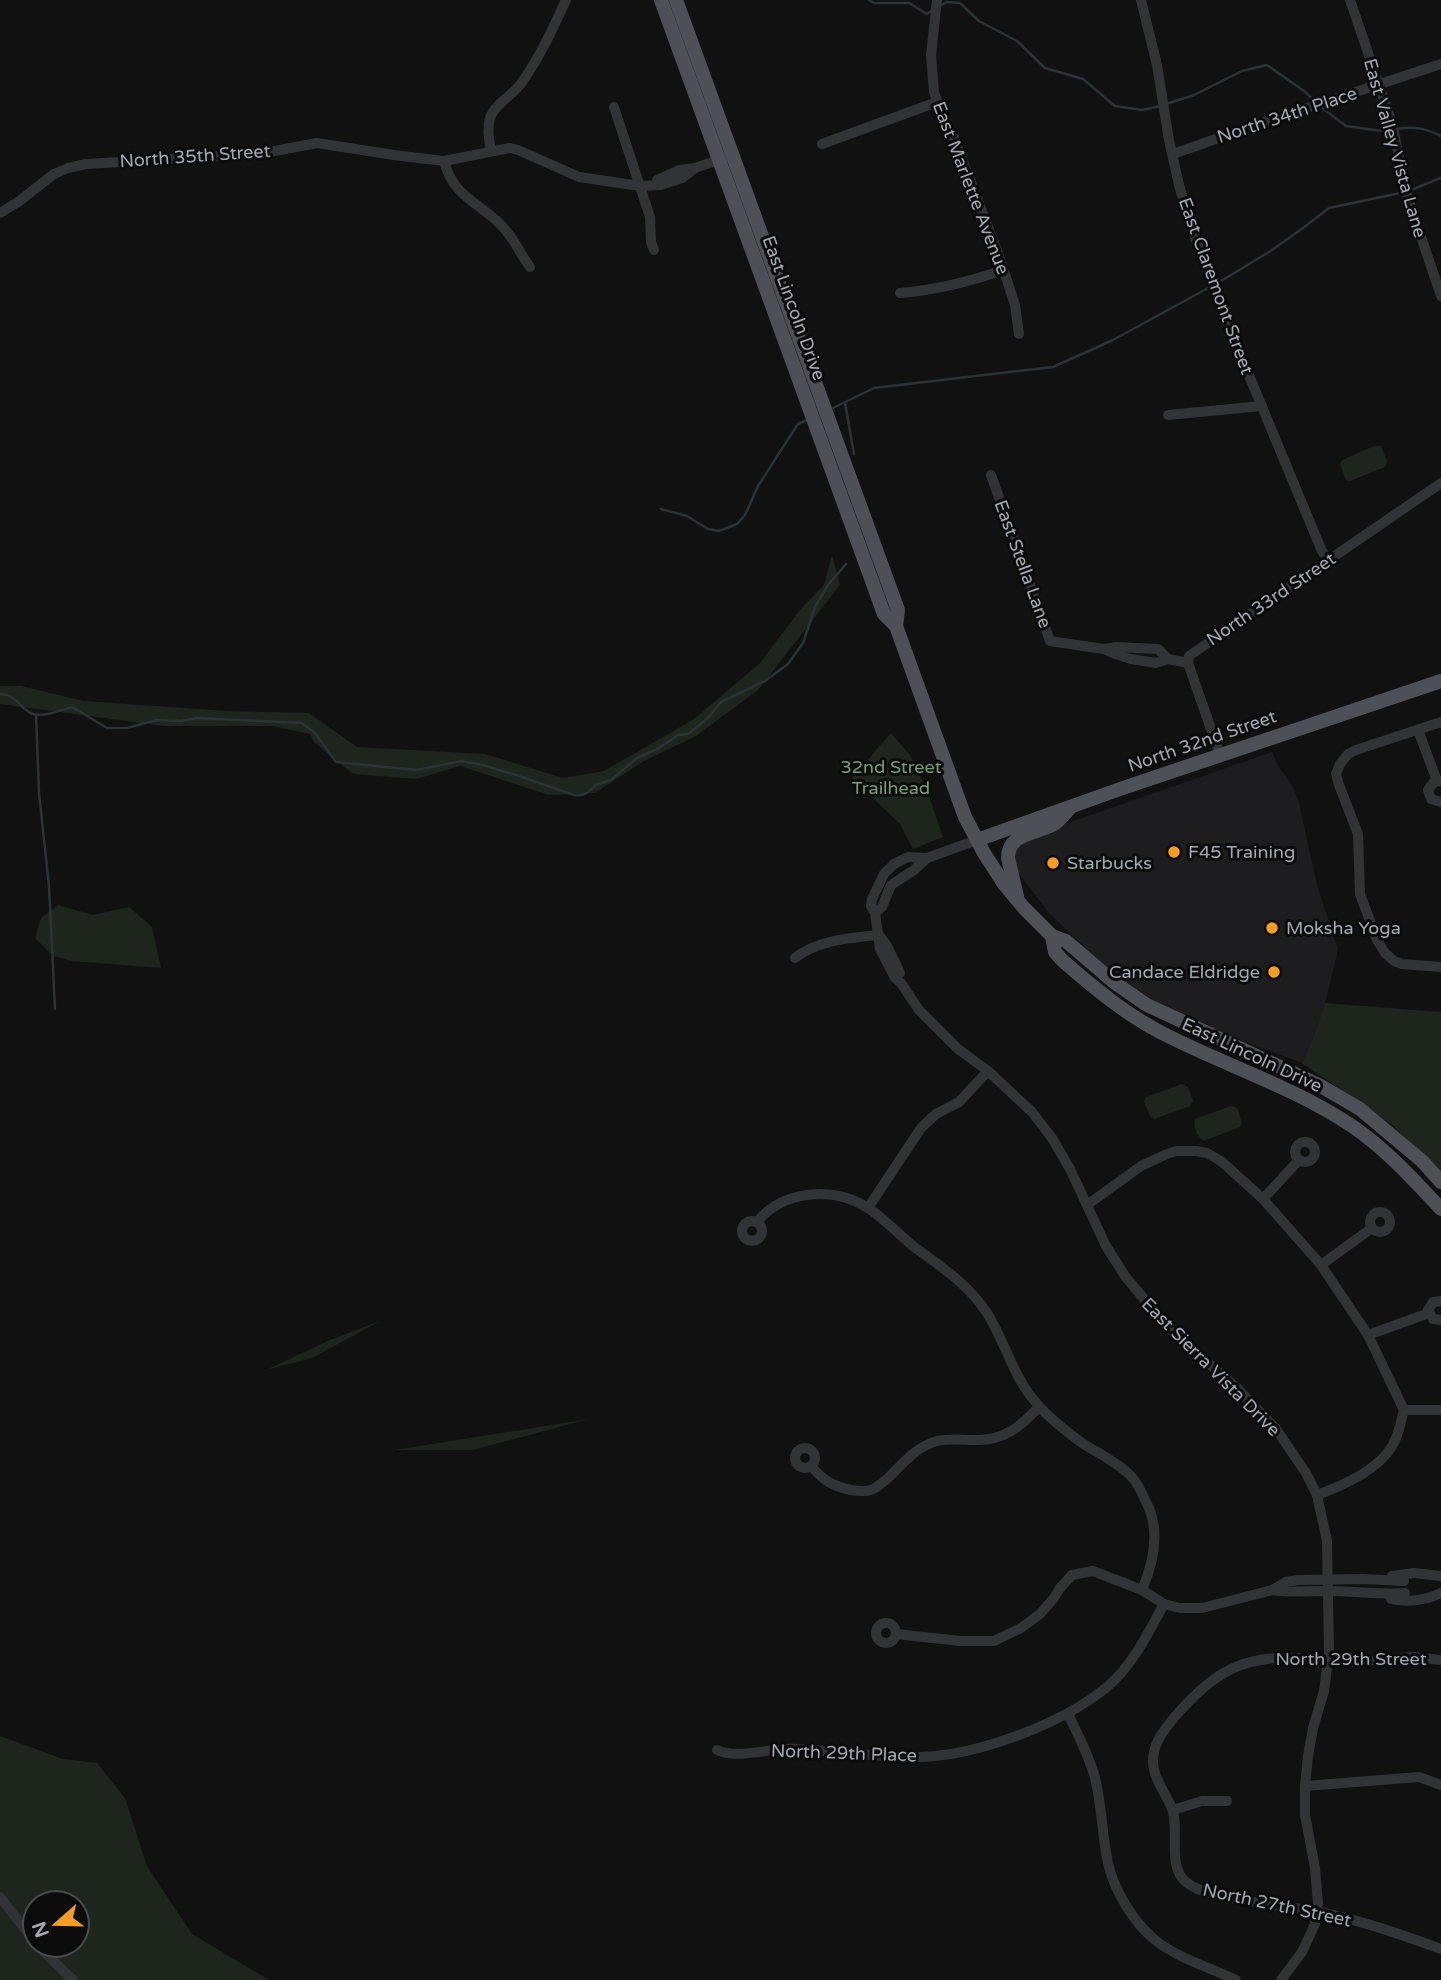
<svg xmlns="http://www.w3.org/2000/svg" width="1441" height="1980" font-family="'Varela Round',sans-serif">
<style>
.built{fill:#1d1d1f}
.green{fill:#1d251d;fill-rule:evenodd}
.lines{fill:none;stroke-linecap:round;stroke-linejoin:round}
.stream{stroke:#293338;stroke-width:2.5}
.minor{stroke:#323337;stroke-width:10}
.major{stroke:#4e5057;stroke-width:14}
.poi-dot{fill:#f69d25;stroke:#0c0c0d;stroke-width:2.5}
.labels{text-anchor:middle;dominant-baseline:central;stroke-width:6;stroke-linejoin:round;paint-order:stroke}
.street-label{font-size:18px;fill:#a2a9b4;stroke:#0c0c0d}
.park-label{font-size:18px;fill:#799f78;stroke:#0c0c0d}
.poi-label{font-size:18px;fill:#a2a9b4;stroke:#0c0c0d;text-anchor:start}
</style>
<rect width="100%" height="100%" fill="#111112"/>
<polygon class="built" points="1272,752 1278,766 1292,785 1298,799 1317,885 1338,950 1325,1003 1315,1033 1302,1063 1193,1022 1161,1005 1123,980 1097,959 1049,913 1014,867 1011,855 1022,839"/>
<g class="green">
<polygon points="1374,446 1381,446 1387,461 1385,467 1350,481 1346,480 1340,464 1342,460"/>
<polygon points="832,555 840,585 758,690 696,736 644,761 595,793 549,795 460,766 417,779 353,774 314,742 310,734 273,726 163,726 0,704 0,686 21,686 84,701 228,711 309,713 357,747 485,754 563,778 604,771 694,719 760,663 799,611 824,585"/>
<polygon points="891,733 910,755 926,787 943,837 913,849 900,824 852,778"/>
<polygon points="58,905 93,915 129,907 152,927 161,968 72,961 53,956 35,938 41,918"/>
<polygon points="1325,1003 1441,1012 1441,1173 1392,1125 1302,1063 1315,1033"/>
<polygon points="1182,1084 1188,1087 1193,1101 1190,1106 1154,1119 1150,1116 1144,1102 1146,1097"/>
<path d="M1231,1106L1237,1108L1242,1123L1240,1127L1204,1141C1197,1137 1193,1126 1195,1119Z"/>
<polygon points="380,1321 312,1358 266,1370 330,1340"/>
<polygon points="589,1419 473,1450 395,1450"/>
<path d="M0,1736L63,1759L97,1763L125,1798L147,1866L192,1934L269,1980H0ZM35,1903H77V1945H35Z"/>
</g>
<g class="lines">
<g class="stream">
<polyline points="869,0 874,3 909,3 927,14 931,11"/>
<polyline points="940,6 947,2 960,3 979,21 1017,41 1045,68 1083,79 1115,106 1142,110 1160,106"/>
<polyline points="1166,104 1194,95 1242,71 1267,65 1304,91 1315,101"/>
<polyline points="1322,108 1346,126 1382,131 1389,130"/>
<path d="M1396,129C1414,126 1425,128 1441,136"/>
<polyline points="1411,190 1441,178"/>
<polyline points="1216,284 1269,252 1299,231 1329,208 1405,192"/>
<polyline points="845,403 854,454"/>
<polyline points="829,410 874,388 1053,367 1113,340 1210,287"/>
<polyline points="661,509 687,516 708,529 719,531 737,524 745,515 758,486 798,424 807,420"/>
<path d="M0,694C16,693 19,709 33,714C45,717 61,710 72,707L107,728H127L157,720L181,721L197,718L302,723L315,733L336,762L416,770L462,761L483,765L516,775L574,795C584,796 589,793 595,785L611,780L637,758L659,748L678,735L688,734L708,718L721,702L765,681L788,664L803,643L815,607L828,585L846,564"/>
<polyline points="36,715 39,793 49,886 55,1009"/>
</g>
<g class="minor">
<polyline points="937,0 931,55 934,92 942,114 954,138 999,256 1015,305 1019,334"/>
<polyline points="1141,0 1157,65 1169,140 1179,185 1195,238 1236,344 1321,549 1328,561"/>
<polyline points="1350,0 1392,123 1407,195 1441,296"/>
<polyline points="614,107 650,217 651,242 654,250"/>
<polyline points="822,144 937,102"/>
<path d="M491,151C489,140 487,129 490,118C495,103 514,95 522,82C540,57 553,28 566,0"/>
<polyline points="1173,154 1270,120 1441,64"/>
<path d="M444,161C453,197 479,202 502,226C514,238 520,254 530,267"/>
<polyline points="657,180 679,170 695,168 724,158"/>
<polyline points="0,213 18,202 54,174 68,168 86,164 239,155 264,153 317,143 394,155 444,161 510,148 518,150 579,177 640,186 661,185 682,178 695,168"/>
<path d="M900,293C936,290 969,282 1003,270"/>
<polyline points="1168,415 1262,406"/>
<polyline points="991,475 1050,641 1104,649 1116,647 1158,649 1168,659"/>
<polyline points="1104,649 1115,654 1131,659 1156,663 1168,659 1188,663"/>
<polyline points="1441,722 1356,750 1348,754 1340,764 1336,774 1339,785 1358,834 1360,894 1377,940 1385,953 1394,961 1402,964 1441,967"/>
<polyline points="1418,730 1437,781"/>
<polyline points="1220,755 1188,663 1189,656 1441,483"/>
<polyline points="1441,781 1434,782 1428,790 1431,799 1441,802"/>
<polyline points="927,858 908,857 894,864 884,874 872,899 871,906 875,913 880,949 895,978 901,983 919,1010 958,1049 988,1071 1032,1112 1052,1138 1070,1169 1106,1246 1125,1276 1169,1329 1237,1388 1276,1429 1306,1473 1317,1495 1327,1541 1329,1652 1324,1691 1313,1728 1308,1756 1305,1786 1305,1815 1315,1868 1318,1903 1315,1924 1302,1952 1281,1980"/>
<polyline points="875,913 882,907 891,885 914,870 927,858 977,840"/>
<polyline points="879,935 887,946 900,973"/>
<path d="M795,958C817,940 851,938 878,935"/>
<circle cx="1305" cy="1152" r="10"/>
<polyline points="1263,1199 1299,1160"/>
<path d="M1087,1205L1141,1166L1167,1154L1176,1151H1196L1207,1153L1221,1161L1263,1199L1321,1265L1368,1335L1404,1410C1400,1424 1398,1440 1388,1452C1372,1473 1342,1486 1317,1495"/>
<polyline points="868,1208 921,1128 936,1114 959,1102 988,1071"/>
<circle cx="1380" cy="1222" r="10"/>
<circle cx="752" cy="1231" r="10"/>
<path d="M757,1222C783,1190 833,1186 868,1208C885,1219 900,1236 917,1249C943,1268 969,1285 987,1313C1006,1343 1013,1378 1038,1405C1048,1417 1070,1434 1082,1443C1098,1453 1117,1462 1131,1476C1139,1484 1144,1498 1149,1508C1160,1535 1153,1564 1142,1590"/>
<polyline points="1321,1265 1372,1228"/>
<polyline points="1441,1301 1433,1302 1428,1310 1433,1319 1441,1320"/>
<polyline points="1368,1335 1429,1313"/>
<polyline points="1404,1410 1441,1410"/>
<circle cx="805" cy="1458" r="10"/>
<path d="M811,1466C824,1481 832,1486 851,1490C857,1491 867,1492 873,1489C877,1488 882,1482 886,1480C902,1465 915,1447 937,1441C950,1438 962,1440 974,1440C1004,1441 1020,1427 1039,1407"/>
<polyline points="1392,1576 1414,1573 1441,1576"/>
<path d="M1272,1590C1291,1593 1309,1591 1327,1591C1354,1591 1378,1595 1405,1593"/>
<path d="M1391,1599C1407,1603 1426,1600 1441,1593"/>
<circle cx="886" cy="1633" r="10"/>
<polyline points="896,1634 960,1641 994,1641 1021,1628 1040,1614 1054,1598 1060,1588 1072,1575 1093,1571 1142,1590 1164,1604 1180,1608 1202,1608 1272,1590 1286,1582 1298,1580 1363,1579 1404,1581"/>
<path d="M1441,1660C1432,1659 1423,1658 1415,1657C1395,1657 1376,1662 1357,1662C1337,1663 1318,1659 1299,1658C1243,1655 1215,1672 1179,1712C1164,1729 1147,1749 1155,1773C1158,1784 1166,1795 1171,1806C1181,1827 1166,1866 1186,1882C1206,1900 1285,1905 1314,1911C1357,1919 1400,1934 1441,1949"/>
<path d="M1068,1714C1078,1735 1089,1755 1095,1778C1102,1806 1102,1835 1108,1863C1114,1890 1133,1922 1155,1940C1179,1959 1209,1967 1236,1980"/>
<path d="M717,1750C739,1760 770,1747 796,1749C837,1751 878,1758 919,1757C977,1756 1062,1724 1107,1687C1133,1665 1148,1633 1164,1604"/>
<polyline points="1305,1786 1419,1777 1441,1785"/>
<polyline points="1173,1810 1202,1801 1227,1801"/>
<polyline points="0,1897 35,1942"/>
<polyline points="37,1945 73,1980"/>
</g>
<g class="major">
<polyline points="661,0 884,614 896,626 965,817 984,853 1004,884 1024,908 1052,936 1066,941 1115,983 1147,1005 1319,1085 1360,1109 1422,1161 1441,1182"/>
<polyline points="676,0 898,610 896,626"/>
<polyline points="977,840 1123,788 1441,681"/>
<path d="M1017,896L1008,858C1008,833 1036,834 1052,825C1059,822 1064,814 1069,809"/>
<path d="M1052,936L1055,952L1062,960C1095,989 1130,1018 1170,1037C1230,1067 1295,1088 1352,1126C1386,1149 1413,1179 1441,1209"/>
</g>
</g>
<g class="poi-dot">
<circle cx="1174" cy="852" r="7"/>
<circle cx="1053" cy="863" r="7"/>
<circle cx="1272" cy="928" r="7"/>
<circle cx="1274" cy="972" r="7"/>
</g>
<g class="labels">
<g class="street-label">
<text transform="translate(1287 115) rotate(-18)">North 34th Place</text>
<text transform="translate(1395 148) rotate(74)">East Valley Vista Lane</text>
<text transform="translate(195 156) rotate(-4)">North 35th Street</text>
<text transform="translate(971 188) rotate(69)">East Marlette Avenue</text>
<text transform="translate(1216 286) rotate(70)">East Claremont Street</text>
<text transform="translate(794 308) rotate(70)">East Lincoln Drive</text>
<text transform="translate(1023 564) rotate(70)">East Stella Lane</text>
<text transform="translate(1271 599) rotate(-34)">North 33rd Street</text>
<text transform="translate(1202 741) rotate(-19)">North 32nd Street</text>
<text transform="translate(1252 1055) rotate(25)">East Lincoln Drive</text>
<text transform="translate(1211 1367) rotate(45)">East Sierra Vista Drive</text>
<text x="1351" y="1659">North 29th Street</text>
<text transform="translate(844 1753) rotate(2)">North 29th Place</text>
<text transform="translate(1277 1905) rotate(12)">North 27th Street</text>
</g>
<g class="park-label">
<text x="891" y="767">32nd Street<tspan x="891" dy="21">Trailhead</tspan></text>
</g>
<g class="poi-label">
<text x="1188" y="852">F45 Training</text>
<text x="1067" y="863">Starbucks</text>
<text x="1286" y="928">Moksha Yoga</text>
<text x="1260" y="972" text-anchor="end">Candace Eldridge</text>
</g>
</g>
<g transform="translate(56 1924) rotate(250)"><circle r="33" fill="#0c0c0d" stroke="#484b50" stroke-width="2"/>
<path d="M0-5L12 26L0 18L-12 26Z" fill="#f69d25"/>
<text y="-10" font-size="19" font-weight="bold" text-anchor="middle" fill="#a2a9b4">N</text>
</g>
</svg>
